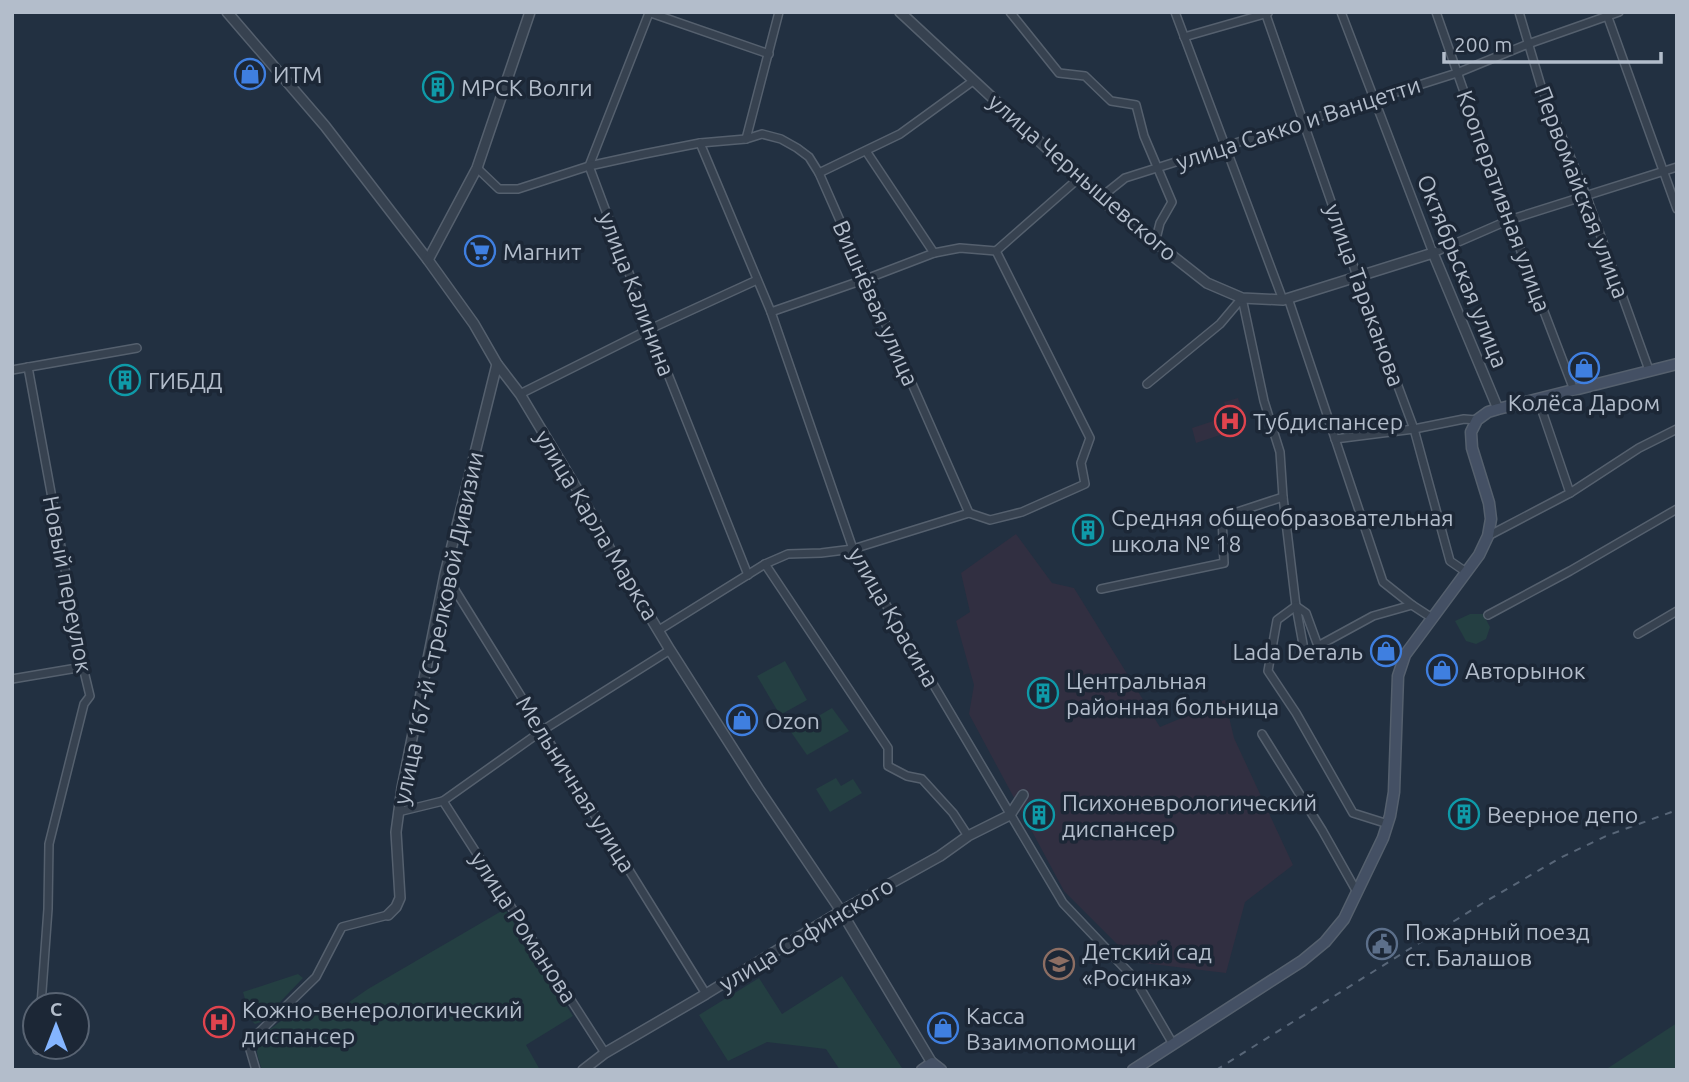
<svg xmlns="http://www.w3.org/2000/svg" width="1689" height="1082" font-family="Ubuntu,sans-serif">
<style>
.medical{fill:#312f41}
.green{fill:#243f42}
.lines{fill:none;stroke-linecap:round;stroke-linejoin:round}
.minor-casing{stroke:#55606e;stroke-width:10}
.tertiary-casing{stroke:#55606e;stroke-width:12}
.secondary-casing{stroke:#55606e;stroke-width:13}
.minor{stroke:#374250;stroke-width:7}
.tertiary{stroke:#374250;stroke-width:9}
.secondary{stroke:#445064;stroke-width:10}
.rail{stroke:#586678;stroke-width:2;stroke-dasharray:7 7;stroke-linecap:butt}
.labels{text-anchor:middle;dominant-baseline:central;stroke-width:7;stroke-linejoin:round;paint-order:stroke}
.poi-label{font-size:23px;fill:#b3bdcb;stroke:#1c2736;text-anchor:start}
.street-label{font-size:23px;fill:#b3bdcb;stroke:#1c2736}
</style>
<rect width="100%" height="100%" fill="#223041"/>
<g class="medical">
<polygon points="1238,398 1247,426 1196,443 1192,428 1229,416 1224,402"/>
<polygon points="1016,534 1052,583 1074,588 1160,727 1225,700 1234,738 1293,865 1245,902 1226,973 1135,962 1064,891 969,714 974,685 956,621 970,612 961,573"/>
</g>
<g class="green">
<polygon points="1470,614 1483,614 1490,627 1486,639 1476,644 1466,641 1455,621"/>
<polygon points="785,661 807,700 780,715 757,676"/>
<polygon points="832,708 849,731 807,755 791,732"/>
<polygon points="836,778 841,786 853,779 862,793 830,812 816,789"/>
<path d="M505,909L573,1016L526,1045L540,1070H262C260,1063 256,1054 257,1047C257,1042 262,1037 266,1033C286,1014 311,1004 339,1009L368,989Z"/>
<polygon points="298,974 303,978 261,1022 255,1024 251,1020 243,992"/>
<polygon points="842,976 902,1068 899,1070 840,1070 826,1049 767,1042 728,1061 699,1015 759,978 782,1014"/>
<polygon points="1677,1023 1677,1070 1605,1070"/>
</g>
<g class="lines">
<g class="minor-casing">
<g id="minor">
<polyline points="648,12 769,54"/>
<polyline points="1010,12 1059,73 1085,76 1111,101 1136,105 1144,136 1172,202 1160,223 1155,243"/>
<polyline points="1175,12 1283,300"/>
<polyline points="1265,12 1357,276 1414,429 1450,561 1466,572"/>
<polyline points="1341,12 1433,253 1509,220 1677,167"/>
<polyline points="1436,12 1509,220 1574,390"/>
<polyline points="1519,12 1541,86 1586,195 1649,370"/>
<polyline points="1606,12 1677,209"/>
<polyline points="649,13 589,166 650,329 748,575"/>
<polyline points="1184,37 1268,13"/>
<polyline points="746,139 779,12"/>
<polyline points="700,143 771,312 853,549 1063,903 1135,979 1173,1044"/>
<polyline points="866,151 934,253"/>
<polyline points="477,168 499,189 518,189 589,166 644,154 700,143 746,139 762,134 781,139 797,148 809,157 819,173 969,513"/>
<polyline points="819,173 900,134 973,81"/>
<polyline points="1100,198 1125,178 1457,73 1528,44 1619,12"/>
<polyline points="1242,298 1264,401 1280,452 1283,497 1296,606 1305,655"/>
<polyline points="1288,298 1383,582 1412,605"/>
<polyline points="771,312 866,279 934,253 960,248 996,251 1079,178"/>
<polyline points="28,367 83,667 90,696 84,704 49,844 48,909 41,1005"/>
<polyline points="12,370 137,348"/>
<polyline points="1147,384 1220,324 1242,298"/>
<polyline points="520,394 650,329 757,280"/>
<polyline points="1538,399 1570,493"/>
<polyline points="1335,439 1414,429 1464,419 1477,420"/>
<polyline points="1488,536 1570,493 1639,448 1677,429"/>
<polyline points="765,564 888,748 888,766 907,776 922,779 953,813 968,836"/>
<polyline points="445,574 706,994"/>
<polyline points="1101,589 1224,563 1222,517 1283,497"/>
<polyline points="1296,606 1277,620 1268,671 1296,713 1353,813 1388,824"/>
<polyline points="1296,606 1306,613 1318,646 1373,616 1412,605 1432,618"/>
<polyline points="1488,615 1570,571 1677,509"/>
<polyline points="659,630 765,564 788,554 821,553 853,549 969,513 990,520 1022,512 1085,484 1081,463 1090,438 996,251"/>
<polyline points="1638,634 1677,611"/>
<polyline points="12,679 83,667"/>
<polyline points="1262,734 1322,830 1357,892"/>
<polyline points="443,801 605,1053"/>
<polyline points="398,812 443,801 543,730 670,650"/>
<polyline points="37,1050 38,1047"/>
<polyline points="256,1070 248,1043 316,977 342,927 388,915"/>
</g>
</g>
<g class="tertiary-casing">
<g id="tertiary">
<polyline points="227,12 325,126 428,260 474,324 497,364 520,394 583,499 614,557 670,650 758,788 841,911 932,1063"/>
<polyline points="900,12 1109,206 1207,283 1242,298 1283,300 1433,253 1498,409"/>
<polyline points="428,260 477,168 530,12"/>
<polyline points="388,915 396,907 400,898 396,832 402,788 445,574 497,364"/>
<polyline points="583,1070 605,1053 706,994 841,911 940,856 968,836 1010,815 1023,795"/>
</g>
</g>
<g class="secondary-casing">
<g id="secondary">
<polyline points="922,1070 932,1063 941,1070"/>
<polyline points="1133,1070 1302,961 1325,942 1344,919 1383,838 1390,816 1394,792 1398,676 1405,655 1479,555 1488,536 1491,519 1489,503 1472,448 1471,432 1477,420 1488,412 1498,409 1677,364"/>
</g>
</g>
<use href="#minor" class="minor"/>
<use href="#tertiary" class="tertiary"/>
<use href="#secondary" class="secondary"/>
<polyline class="rail" points="1216,1070 1483,903 1560,858 1606,836 1677,810"/>
</g>
<defs>
<g id="shop-ring" transform="scale(1.575)"><circle r="9.5" fill="#1c2736" stroke="#3f7fe0" stroke-width="1.5"/><path d="M-5-2.5h2.3a2.7 3.5 0 0 1 5.4 0H5L5.5 6h-11ZM-1.5-2.5h3a1.5 2.3 0 0 0-3 0Z" fill="#3f7fe0"/></g>
<g id="building-ring" transform="scale(1.575)"><circle r="9.5" fill="#1c2736" stroke="#0f9aa8" stroke-width="1.5"/><path d="M-4-6H4V6H1V3H-1V6H-4ZM-2.5-4.3h1.7v1.8h-1.7ZM.8-4.3h1.7v1.8H.8ZM-2.5-1h1.7V.8h-1.7ZM.8-1h1.7V.8H.8Z" fill="#0f9aa8"/></g>
<g id="supermarket-ring" transform="scale(1.575)"><circle r="9.5" fill="#1c2736" stroke="#3f7fe0" stroke-width="1.5"/><path d="M-6-5.5h2.5l.6 2H6L4.5 2H-2.5L-4.4-4H-6ZM-1.5 3.2a1.3 1.3 0 1 0 .1 0ZM3 3.2a1.3 1.3 0 1 0 .1 0Z" fill="#3f7fe0"/></g>
<g id="hospital-ring" transform="scale(1.575)"><circle r="9.5" fill="#1c2736" stroke="#e0444e" stroke-width="1.5"/><path d="M-5-5h3v3.5h4V-5h3V5h-3V1.5h-4V5h-3Z" fill="#e0444e"/></g>
<g id="civic-ring" transform="scale(1.575)"><circle r="9.5" fill="#1c2736" stroke="#5c6f8a" stroke-width="1.5"/><path d="M-.6-6.5H3V-4.5H.6V-3L4-1V1h2V6H-6V1h2V-1L-.6-3ZM-1.2 2.5V6h2.4V2.5Z" fill="#5c6f8a"/></g>
<g id="school-ring" transform="scale(1.575)"><circle r="9.5" fill="#1c2736" stroke="#8d6e63" stroke-width="1.5"/><path d="M0-5L7-2L0 1L-7-2ZM-4 1L0 2.5L4 1V4Q0 6-4 4Z" fill="#8d6e63"/></g>
</defs>
<g fill-rule="evenodd">
<use href="#shop-ring" x="250" y="74"/>
<use href="#building-ring" x="438" y="87"/>
<use href="#supermarket-ring" x="480" y="251"/>
<use href="#shop-ring" x="1584" y="368"/>
<use href="#building-ring" x="125" y="380"/>
<use href="#hospital-ring" x="1230" y="421"/>
<use href="#building-ring" x="1088" y="530"/>
<use href="#shop-ring" x="1386" y="651"/>
<use href="#shop-ring" x="1442" y="670"/>
<use href="#building-ring" x="1043" y="693"/>
<use href="#shop-ring" x="742" y="720"/>
<use href="#building-ring" x="1464" y="814"/>
<use href="#building-ring" x="1039" y="815"/>
<use href="#civic-ring" x="1382" y="944"/>
<use href="#school-ring" x="1059" y="964"/>
<use href="#hospital-ring" x="219" y="1022"/>
<use href="#shop-ring" x="943" y="1028"/>
</g>
<g class="labels">
<g class="poi-label">
<text x="273" y="74">ИТМ</text>
<text x="461" y="87">МРСК Волги</text>
<text x="503" y="251">Магнит</text>
<text x="148" y="380">ГИБДД</text>
<text x="1584" y="402" text-anchor="middle">Колёса Даром</text>
<text x="1253" y="421">Тубдиспансер</text>
<text x="1111" y="517">Средняя общеобразовательная<tspan x="1111" dy="26">школа № 18</tspan></text>
<text x="1363" y="651" text-anchor="end">Lada Dеталь</text>
<text x="1465" y="670">Авторынок</text>
<text x="1066" y="680">Центральная<tspan x="1066" dy="26">районная больница</tspan></text>
<text x="765" y="720">Ozon</text>
<text x="1062" y="802">Психоневрологический<tspan x="1062" dy="26">диспансер</tspan></text>
<text x="1487" y="814">Веерное депо</text>
<text x="1405" y="931">Пожарный поезд<tspan x="1405" dy="26">ст. Балашов</tspan></text>
<text x="1082" y="951">Детский сад<tspan x="1082" dy="26">«Росинка»</tspan></text>
<text x="242" y="1009">Кожно-венерологический<tspan x="242" dy="26">диспансер</tspan></text>
<text x="966" y="1015">Касса<tspan x="966" dy="26">Взаимопомощи</tspan></text>
</g>
<g class="street-label">
<text transform="translate(1298 123) rotate(-18)">улица Сакко и Ванцетти</text>
<text transform="translate(1083 177) rotate(41)">улица Чернышевского</text>
<text transform="translate(1582 192) rotate(69)">Первомайская улица</text>
<text transform="translate(1504 201) rotate(70)">Кооперативная улица</text>
<text transform="translate(1463 271) rotate(68)">Октябрьская улица</text>
<text transform="translate(637 294) rotate(69)">улица Калинина</text>
<text transform="translate(1365 295) rotate(70)">улица Тараканова</text>
<text transform="translate(876 303) rotate(66)">Вишнёвая улица</text>
<text transform="translate(597 525) rotate(59)">улица Карла Маркса</text>
<text transform="translate(68 584) rotate(79)">Новый переулок</text>
<text transform="translate(894 617) rotate(60)">улица Красина</text>
<text transform="translate(438 628) rotate(-78)">улица 167-й Стрелковой Дивизии</text>
<text transform="translate(576 784) rotate(58)">Мельничная улица</text>
<text transform="translate(524 927) rotate(57)">улица Романова</text>
<text transform="translate(806 934) rotate(-31)">улица Софинского</text>
</g>
</g>
<rect width="1689" height="1082" fill="none" stroke="#b3bdcb" stroke-width="28"/>
<g transform="translate(56 1026)"><circle r="33" fill="#1c2736" stroke="#586372" stroke-width="2"/>
<path d="M0-5L12 26L0 18L-12 26Z" fill="#84b5ff"/>
<text y="-10" font-size="19" font-weight="bold" text-anchor="middle" fill="#b3bdcb">С</text>
</g>
<path d="M1444 52v10h217v-10" fill="none" stroke="#b3bdcb" stroke-width="3.5"/>
<text x="1454" y="52" font-size="21" fill="#b3bdcb" stroke="#1c2736" stroke-width="5" paint-order="stroke">200 m</text>
</svg>
